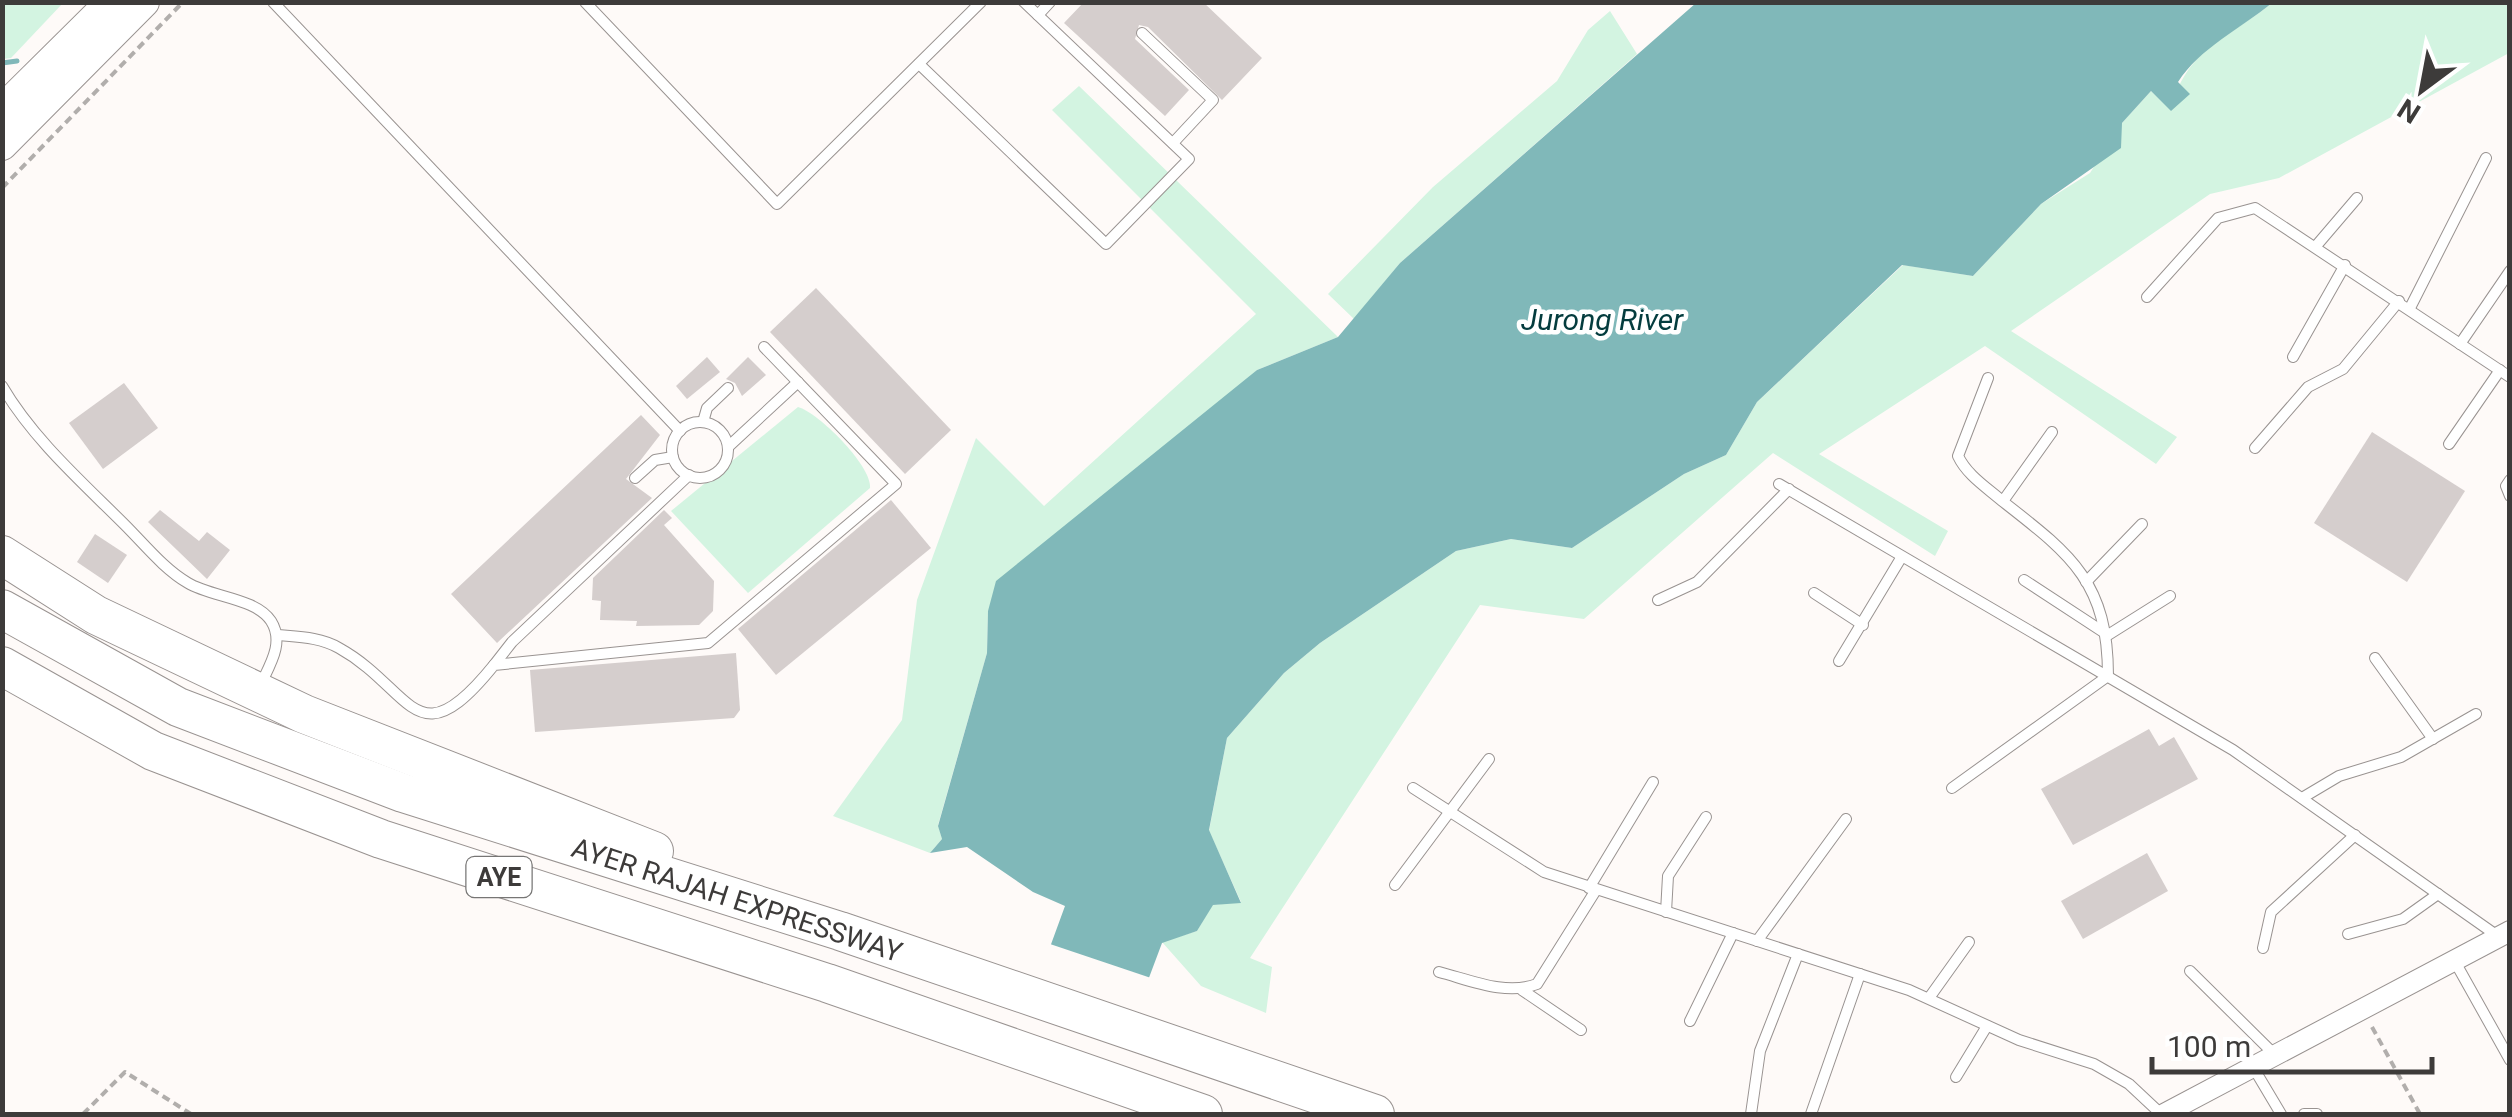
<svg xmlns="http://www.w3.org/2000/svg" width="2512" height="1117" font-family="Roboto,sans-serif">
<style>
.green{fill:#d3f4e1}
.water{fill:#80b8b9}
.pier{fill:#fefaf8}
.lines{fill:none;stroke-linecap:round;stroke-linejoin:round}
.stream{stroke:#80b8b9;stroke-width:5}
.building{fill:#d5cecd}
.service-casing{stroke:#999391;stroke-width:12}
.minor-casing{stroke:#999391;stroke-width:22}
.secondary-casing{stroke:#999391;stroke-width:32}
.motorway-casing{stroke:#999391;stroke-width:40}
.path{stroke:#b1aeac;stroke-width:4;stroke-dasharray:8 5;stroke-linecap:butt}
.service{stroke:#fff;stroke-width:10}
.minor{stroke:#fff;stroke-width:20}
.secondary{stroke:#fff;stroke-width:30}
.motorway{stroke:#fff;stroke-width:38}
.labels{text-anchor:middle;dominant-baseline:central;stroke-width:9;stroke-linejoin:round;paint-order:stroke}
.shield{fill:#fff;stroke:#777675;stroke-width:2.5}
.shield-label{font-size:25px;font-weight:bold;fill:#3d3b3a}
.street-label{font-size:28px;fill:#3d3b3a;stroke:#fff}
.water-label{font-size:30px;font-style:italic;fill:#043c3e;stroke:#fff}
</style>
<rect width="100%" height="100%" fill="#fefaf8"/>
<g class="green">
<polygon points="2,3 3,2 63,3 11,58 3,59"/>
<path d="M2272,3H2509V53L2279,178L2210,194L2011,331L2177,437L2156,464L1985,346L1819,454L1948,531L1935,556L1773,453L1584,619L1480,605L1250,958L1272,967L1266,1013L1201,986L1162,942L1197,931L1212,905L1241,902L1209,831L1227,738L1284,673L1320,643L1456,551L1511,539L1572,548L1684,474L1726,455L1757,402L1903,265L1973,276L2041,204L2090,173L2122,123L2151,91L2171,110C2185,50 2227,39 2272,3Z"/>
<polygon points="1610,11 1637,54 1400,263 1354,319 1328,294 1433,187 1557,81 1588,30"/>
<polygon points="1079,86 1338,337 1257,370 988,611 987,653 938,825 942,839 930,853 833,816 902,720 917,600 976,438 1044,506 1256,314 1052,110"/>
<path d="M798,407C819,413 872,466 870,488L748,593L671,511Z"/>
</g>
<path class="water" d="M1696,3H2272C2240,29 2200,48 2178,82L2190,94L2171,111L2151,91L2122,123L2121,148L2041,204L1973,276L1902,265L1757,402L1726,455L1684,474L1572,548L1511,539L1456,551L1320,643L1284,673L1227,738L1209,830L1241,903L1213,905L1197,931L1162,943L1108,1087L1012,1051L1065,906L1033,892L967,847L930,853L942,839L938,826L987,653L988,611L996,581L1257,370L1338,337L1400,263Z"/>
<polygon class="pier" points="1047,943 1154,979 1101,1114 985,1114"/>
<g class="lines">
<polyline class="stream" points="2,63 17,61"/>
</g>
<g class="building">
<polygon points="1084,2 1203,2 1262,58 1222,100 1148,27 1139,25 1135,39 1189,90 1165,116 1064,23"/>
<polygon points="816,288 951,430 905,474 770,332"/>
<polygon points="707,357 720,372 687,399 676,386"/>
<polygon points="748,357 766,375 742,396 735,383 726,379"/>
<polygon points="124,383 158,428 103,469 69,423"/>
<polygon points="641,415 660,435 626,479 652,498 497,643 451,594"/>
<polygon points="2372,432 2465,491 2407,582 2314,523"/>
<polygon points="891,500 931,548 776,675 738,629"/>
<polygon points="160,510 199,541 207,532 230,550 207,579 148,522"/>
<polygon points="664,510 672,518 664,525 714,581 713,611 699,625 636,626 637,621 600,620 601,601 592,600 593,578"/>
<polygon points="95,534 127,555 108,583 77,562"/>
<polygon points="736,653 740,710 734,718 535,732 530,670"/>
<polygon points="2149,729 2159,746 2174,737 2198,779 2073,845 2041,789"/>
<polygon points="2147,853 2168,891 2083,939 2061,901"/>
</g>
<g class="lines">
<g class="service-casing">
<g id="service">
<polyline points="273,2 680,431"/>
<polyline points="585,2 777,204 981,2"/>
<polyline points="1038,15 1050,2"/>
<polyline points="1142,33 1213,100 1173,143"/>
<polyline points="919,64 1106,244 1189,159 1024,2"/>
<polyline points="2316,246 2357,198"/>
<polyline points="2147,297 2218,218 2255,208 2510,377"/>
<polyline points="2410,308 2486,158"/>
<polyline points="2460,344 2510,271"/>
<polyline points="2293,357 2345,265"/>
<path d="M2,386C33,439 82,482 125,525C145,545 164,569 188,583C211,597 256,598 271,621C285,643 269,666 260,686"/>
<polyline points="703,422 707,408 728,388"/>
<circle cx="700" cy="450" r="28"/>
<polyline points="2449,444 2500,370"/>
<polyline points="728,447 798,382"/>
<polyline points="2255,448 2308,387 2343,369 2399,301"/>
<polyline points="635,478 655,460 673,457"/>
<polyline points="2510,480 2506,486 2510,496"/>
<polyline points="1779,484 2233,750 2499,937"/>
<polyline points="2003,501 2052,432"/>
<polyline points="2024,580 2108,635 2170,596"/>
<polyline points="2086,582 2142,524"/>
<polyline points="1814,593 1863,625"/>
<polyline points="1658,600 1697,582 1789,489"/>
<path d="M277,635C298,637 320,637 339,648C413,689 415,763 494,665L708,643L896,484L764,347"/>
<polyline points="2375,658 2433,739"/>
<polyline points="1839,661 1901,558"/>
<polyline points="494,665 512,642 689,475"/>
<polyline points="1413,788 1544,872 1909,990 2019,1040 2094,1064 2129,1084 2161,1114"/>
<path d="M1952,788L2108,676C2108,581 2070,554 2001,500C1986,487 1967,475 1958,456L1988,378"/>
<polyline points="2302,798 2339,776 2401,757 2476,714"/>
<polyline points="1395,885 1489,759"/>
<polyline points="1589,888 1653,782"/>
<polyline points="1666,912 1668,876 1706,817"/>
<polyline points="2348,934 2403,919 2438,894"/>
<polyline points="1757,941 1846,819"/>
<polyline points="2263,948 2271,912 2355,835"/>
<polyline points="2454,960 2510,1060"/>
<polyline points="2190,971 2275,1055"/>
<path d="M1439,972C1470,980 1506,996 1537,984L1596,890"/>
<polyline points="1522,990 1581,1030"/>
<polyline points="1929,998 1969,942"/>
<polyline points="1690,1021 1733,933"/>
<polyline points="2253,1067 2281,1114"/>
<polyline points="1956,1077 1987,1026"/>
<polyline points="1751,1114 1760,1051 1798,954"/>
<polyline points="1811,1114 1860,974"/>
<polyline points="2304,1114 2317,1114"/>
</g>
</g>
<g class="minor-casing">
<polyline id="minor" points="2164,1114 2510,931"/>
</g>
<g class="secondary-casing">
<g id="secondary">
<polyline points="2,110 111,2"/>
<polyline points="2,145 144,2"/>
</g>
</g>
<g class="motorway-casing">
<g id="motorway">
<polyline points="2,555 96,615 304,714 654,851"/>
<polyline points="2,609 178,707 403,793 840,931 1375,1114"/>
<polyline points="2,666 153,751 381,839 827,983 1203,1114"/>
</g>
</g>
<g class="path">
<polyline points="2,188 183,2"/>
<polyline points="2372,1027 2420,1114"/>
<polyline points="83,1114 125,1072 191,1114"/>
</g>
<use href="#service" class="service"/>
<use href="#minor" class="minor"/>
<use href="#secondary" class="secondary"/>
<use href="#motorway" class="motorway"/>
</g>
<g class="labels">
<rect class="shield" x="466.5" y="857" width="65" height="40" rx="8"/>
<g class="shield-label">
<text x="499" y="877">AYE</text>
</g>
<g class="street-label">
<text transform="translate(737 900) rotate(18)">AYER RAJAH EXPRESSWAY</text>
</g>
<g class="water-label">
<text x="1602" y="319">Jurong River</text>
</g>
</g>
<rect width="2512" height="1117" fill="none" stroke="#3d3b3a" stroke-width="10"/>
<g transform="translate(2422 90) rotate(212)" stroke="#ffffff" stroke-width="8" paint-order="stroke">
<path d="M0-8L18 38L0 25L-18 38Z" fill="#3d3b3a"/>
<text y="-15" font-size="28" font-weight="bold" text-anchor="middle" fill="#3d3b3a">N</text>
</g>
<path d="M2152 1057v15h280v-15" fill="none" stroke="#3d3b3a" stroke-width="5"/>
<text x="2167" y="1057" font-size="30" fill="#3d3b3a" stroke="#ffffff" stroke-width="8" paint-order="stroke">100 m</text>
</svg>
